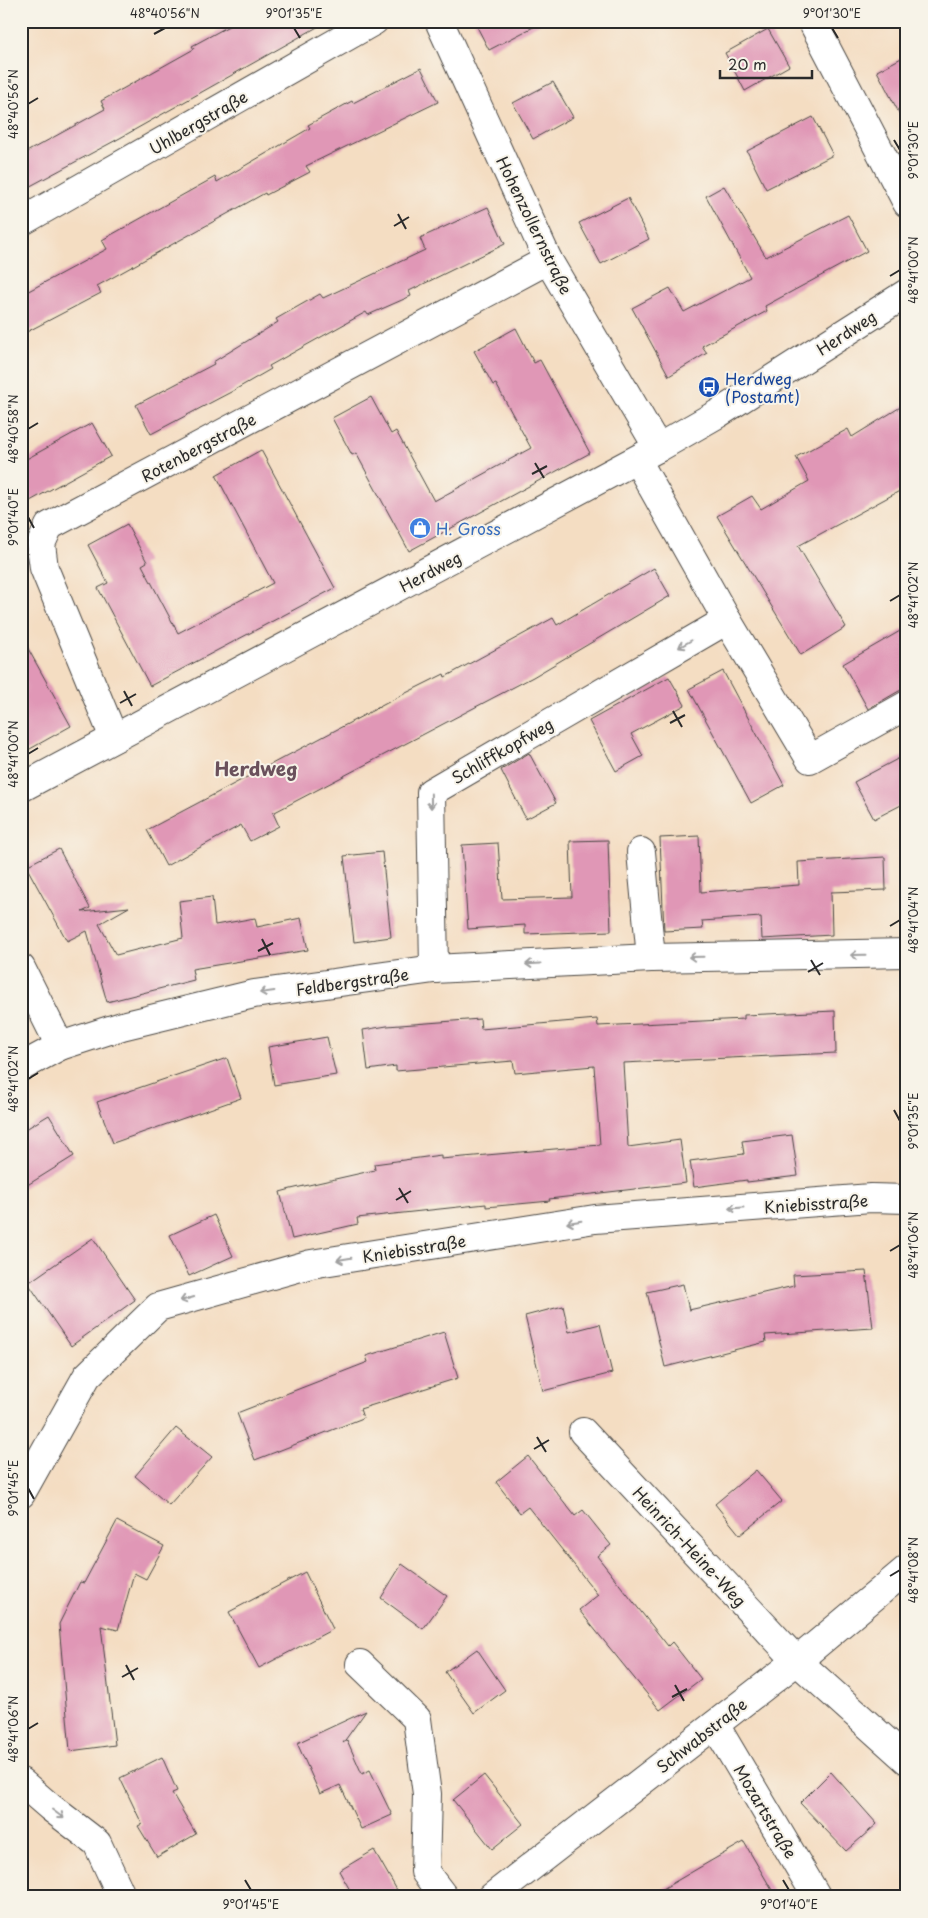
<svg xmlns="http://www.w3.org/2000/svg" width="928" height="1918" font-family="'Playpen Sans',sans-serif">
<style>
.building{fill:#e097b6}
.lines{fill:none;stroke-linecap:round;stroke-linejoin:round}
.minor-casing{stroke:#494642;stroke-width:30}
.tertiary-casing{stroke:#494642;stroke-width:30}
.minor{stroke:#fff;stroke-width:28}
.tertiary{stroke:#fff;stroke-width:28}
.oneway{stroke:#a0a0a0}
.ticks{fill:none;stroke:#2b2b2b;stroke-width:2}
.labels{text-anchor:middle;dominant-baseline:central;stroke-width:4;stroke-linejoin:round;paint-order:stroke}
.street-label{font-size:16px;fill:#2b2b2b;stroke:#f7f3e8}
.transit-label{font-size:16px;fill:#164399;stroke:#f7f3e8;text-anchor:start}
.shop-label{font-size:16px;fill:#366cbe;stroke:#f7f3e8;text-anchor:start}
.quarter-label{font-size:19px;font-weight:bold;fill:#6a515c;stroke:#f7f3e8}
.neatline{fill:none;stroke:#2b2b2b;stroke-width:2}
.ticks-label{font-size:12px;text-anchor:middle;fill:#2b2b2b}
</style>
<rect width="100%" height="100%" fill="#f7f3e8"/>
<filter id="ink" filterUnits="userSpaceOnUse"><feTurbulence type="fractalNoise" baseFrequency=".02" numOctaves="2"/><feDisplacementMap in="SourceGraphic" scale="10" xChannelSelector="R" yChannelSelector="G"/><feConvolveMatrix kernelMatrix="1 2 1 2 8 2 1 2 1" color-interpolation-filters="sRGB"/></filter>
<filter id="wash" filterUnits="userSpaceOnUse"><feTurbulence type="fractalNoise" baseFrequency=".0096" numOctaves="4" result="noise"/><feDisplacementMap in="SourceGraphic" scale="20" xChannelSelector="R" yChannelSelector="G"/><feGaussianBlur stdDeviation="1.12" result="paint"/><feColorMatrix in="noise" values="0 0 0 0 0 0 0 0 0 0 0 0 0 0 0 0 0 1.4 0 .05"/><feComposite in="paint" operator="in"/></filter>
<g filter="url(#wash)">
<rect width="100%" height="100%" fill="#f4ddc2"/>
<g id="blocks">
<g class="building">
<polygon points="238,21 328,21 120,138 21,191 21,155 105,109 101,101 194,49 192,46"/>
<polygon points="474,21 545,21 489,50"/>
<polygon points="768,29 789,66 745,91 725,53"/>
<polygon points="907,55 907,128 877,71"/>
<polygon points="421,68 438,102 306,166 310,172 266,195 265,193 97,286 101,293 21,335 21,295 107,249 102,240 215,177 217,182 310,128 308,125 352,101 353,103"/>
<polygon points="553,82 573,117 533,139 513,103"/>
<polygon points="813,117 833,155 766,189 747,151"/>
<polygon points="724,186 766,257 848,215 867,251 765,306 767,311 702,346 707,353 669,376 632,308 670,288 684,312 750,277 706,196"/>
<polygon points="628,198 649,239 601,264 579,223"/>
<polygon points="488,207 505,244 409,291 411,296 368,315 366,312 269,366 271,369 231,392 151,434 136,405 214,364 213,362 278,322 276,319 320,294 323,298 425,250 420,238"/>
<polygon points="516,328 534,363 540,360 590,453 409,551 356,453 352,455 332,418 371,397 391,434 396,431 434,501 531,448 496,384 493,385 474,351"/>
<polygon points="907,403 907,487 798,546 846,627 801,655 717,516 752,496 761,509 809,481 796,457 848,429 852,437"/>
<polygon points="92,423 111,456 21,506 21,462"/>
<polygon points="261,450 335,588 150,686 98,588 108,583 88,545 127,524 147,562 142,565 178,633 273,583 216,475"/>
<polygon points="654,568 670,596 533,677 273,813 279,826 250,841 241,825 166,866 147,830 402,695 444,674 445,677 553,618 557,625"/>
<polygon points="907,627 907,689 899,691 868,709 843,664"/>
<polygon points="21,636 71,726 21,754"/>
<polygon points="723,671 784,785 751,803 689,689"/>
<polygon points="669,677 685,705 631,734 643,756 616,771 589,721"/>
<polygon points="529,753 556,803 526,819 501,770"/>
<polygon points="907,754 907,802 874,819 854,782"/>
<polygon points="699,836 701,892 799,885 798,862 885,857 886,890 831,892 832,935 762,939 761,917 702,921 703,929 664,931 660,838"/>
<polygon points="608,840 611,931 525,934 525,925 468,929 462,845 498,843 502,899 572,897 570,841"/>
<polygon points="59,849 90,908 82,912 129,907 99,924 116,955 183,938 179,901 212,897 215,925 255,918 257,927 301,918 308,950 192,969 194,980 107,1002 87,931 67,941 26,866"/>
<polygon points="382,852 391,937 354,942 344,856"/>
<polygon points="835,1011 836,1053 623,1063 628,1147 680,1140 686,1183 549,1199 550,1201 486,1207 486,1204 357,1218 358,1224 292,1239 280,1192 291,1189 375,1170 374,1164 441,1155 441,1159 600,1145 594,1066 515,1073 513,1061 396,1071 396,1066 368,1070 363,1030 387,1026 480,1019 481,1029 597,1019 598,1026 744,1019 744,1015"/>
<polygon points="327,1037 336,1075 274,1085 268,1047"/>
<polygon points="227,1058 241,1098 113,1143 97,1102"/>
<polygon points="49,1115 74,1156 21,1189 21,1132"/>
<polygon points="792,1135 798,1176 747,1182 747,1180 694,1187 690,1161 744,1154 742,1141"/>
<polygon points="214,1215 233,1256 189,1276 170,1235"/>
<polygon points="93,1238 135,1300 71,1346 28,1283"/>
<polygon points="866,1271 873,1328 765,1335 766,1342 665,1367 647,1292 683,1284 689,1310 794,1286 793,1275"/>
<polygon points="563,1306 569,1332 600,1324 612,1373 543,1391 525,1316"/>
<polygon points="444,1332 458,1378 360,1409 363,1418 255,1460 237,1413 368,1362 366,1356"/>
<polygon points="176,1428 212,1457 169,1505 135,1476"/>
<polygon points="528,1456 575,1516 583,1510 611,1545 597,1556 668,1646 672,1642 701,1679 660,1710 579,1610 598,1595 528,1507 520,1513 496,1482"/>
<polygon points="756,1470 782,1501 740,1535 715,1504"/>
<polygon points="117,1521 164,1546 146,1579 134,1573 118,1630 101,1626 115,1745 70,1751 59,1624 80,1582 84,1583"/>
<polygon points="402,1564 447,1596 423,1629 381,1598"/>
<polygon points="305,1572 333,1629 259,1668 229,1612"/>
<polygon points="477,1649 505,1690 474,1713 445,1672"/>
<polygon points="366,1711 343,1743 347,1740 362,1774 370,1770 392,1815 361,1829 340,1785 320,1794 297,1743"/>
<polygon points="162,1757 177,1791 172,1793 196,1834 157,1857 138,1826 142,1824 120,1778"/>
<polygon points="831,1772 877,1824 846,1851 800,1803"/>
<polygon points="484,1775 523,1824 492,1849 453,1800"/>
<polygon points="744,1842 776,1897 649,1897 709,1862"/>
<polygon points="374,1850 401,1897 354,1897 339,1871"/>
</g>
</g>
</g>
<g filter="url(#ink)">
<use href="#blocks" fill-opacity="0" stroke="#494642" stroke-width="1"/>
<g class="lines">
<g class="minor-casing">
<g id="minor">
<polyline points="439,21 548,260 658,448"/>
<polyline points="812,21 907,203"/>
<polyline points="21,222 374,21"/>
<polyline points="637,460 727,620 810,759 907,705"/>
<polyline points="114,738 44,568 41,544 49,526 548,260"/>
<polyline points="641,852 651,958"/>
<polyline points="21,968 60,1046 21,1067"/>
<polyline points="434,969 431,792 727,620"/>
<polyline points="60,1046 122,1026 254,994 434,969 651,958 907,953"/>
<polyline points="583,1432 797,1661 907,1760"/>
<polyline points="21,1494 87,1376 158,1307 311,1264 595,1219 871,1198 907,1199"/>
<polyline points="360,1664 417,1719 427,1794 425,1872 444,1897"/>
<polyline points="715,1725 817,1897"/>
<polyline points="21,1782 50,1807 97,1843 122,1897"/>
<polyline points="492,1897 797,1661 907,1569"/>
</g>
</g>
<g class="tertiary-casing">
<polyline id="tertiary" points="21,788 658,448 719,413 907,293"/>
</g>
<use href="#minor" class="minor"/>
<use href="#tertiary" class="tertiary"/>
</g>
<defs><path id="oneway-shaft" d="M-6 0H5M1.5-3L5.5 0L1.5 3" fill="none" stroke-width="1.6" stroke-linecap="round" stroke-linejoin="round" transform="scale(1.25)"/></defs>
<g class="oneway">
<use href="#oneway-shaft" transform="translate(685 644) rotate(150)"/>
<use href="#oneway-shaft" transform="translate(431 801) rotate(89)"/>
<use href="#oneway-shaft" transform="translate(858 955) rotate(179)"/>
<use href="#oneway-shaft" transform="translate(696 957) rotate(179)"/>
<use href="#oneway-shaft" transform="translate(533 964) rotate(177)"/>
<use href="#oneway-shaft" transform="translate(267 992) rotate(172)"/>
<use href="#oneway-shaft" transform="translate(736 1208) rotate(176)"/>
<use href="#oneway-shaft" transform="translate(574 1222) rotate(171)"/>
<use href="#oneway-shaft" transform="translate(344 1259) rotate(171)"/>
<use href="#oneway-shaft" transform="translate(187 1299) rotate(164)"/>
<use href="#oneway-shaft" transform="translate(58 1814) rotate(37)"/>
</g>
</g>
<path class="ticks" d="M294,28L300,38M832,28L838,38M154,34L165,28M28,104L38,98M894,140L900,150M398,214L406,229M394,226L409,217M890,276L900,270M28,429L38,423M535,463L544,478M532,474L547,466M28,517L34,528M890,601L900,595M124,691L132,706M120,703L136,694M673,711L682,727M670,723L685,715M28,754L38,748M890,926L900,920M262,939L270,955M258,951L273,943M811,960L820,975M808,972L823,963M28,1079L38,1073M894,1110L900,1121M399,1188L408,1203M396,1200L411,1191M890,1251L900,1245M537,1437L546,1452M534,1449L549,1440M28,1488L34,1499M890,1576L900,1570M126,1665L134,1680M122,1677L138,1668M675,1685L684,1701M672,1697L687,1689M28,1729L38,1723M245,1880L251,1890M783,1880L789,1890"/>
<defs>
<g id="bus-disc" transform="scale(1.125)"><circle r="9.5" fill="#1a4fb4" stroke="#f7f3e8"/><path d="M-5-6H5V4H4V6H2V4H-2V6H-4V4H-5ZM-3.5-4V0h7V-4ZM-3.5 1.2v1.5H-2V1.2ZM2 1.2v1.5H3.5V1.2Z" fill="#fff"/></g>
<g id="shop-disc" transform="scale(1.125)"><circle r="9.5" fill="#3f7fe0" stroke="#f7f3e8"/><path d="M-5-2.5h2.3a2.7 3.5 0 0 1 5.4 0H5L5.5 6h-11ZM-1.5-2.5h3a1.5 2.3 0 0 0-3 0Z" fill="#fff"/></g>
</defs>
<g fill-rule="evenodd">
<use href="#bus-disc" x="709" y="387"/>
<use href="#shop-disc" x="420" y="528"/>
</g>
<g class="labels">
<g class="street-label">
<text transform="translate(198 122) rotate(-30)">Uhlbergstraße</text>
<text transform="translate(535 225) rotate(64)">Hohenzollernstraße</text>
<text transform="translate(846 332) rotate(-33)">Herdweg</text>
<text transform="translate(198 447) rotate(-28)">Rotenbergstraße</text>
<text transform="translate(430 571) rotate(-28)">Herdweg</text>
<text transform="translate(502 750) rotate(-30)">Schliffkopfweg</text>
<text transform="translate(352 981) rotate(-8)">Feldbergstraße</text>
<text transform="translate(816 1203) rotate(-4)">Kniebisstraße</text>
<text transform="translate(414 1248) rotate(-9)">Kniebisstraße</text>
<text transform="translate(690 1546) rotate(47)">Heinrich-Heine-Weg</text>
<text transform="translate(701 1735) rotate(-38)">Schwabstraße</text>
<text transform="translate(766 1811) rotate(59)">Mozartstraße</text>
</g>
<g class="transit-label">
<text x="725" y="378">Herdweg<tspan x="725" dy="18">(Postamt)</tspan></text>
</g>
<g class="shop-label">
<text x="436" y="528">H. Gross</text>
</g>
<g class="quarter-label">
<text x="256" y="768">Herdweg</text>
</g>
</g>
<rect width="928" height="1918" fill="none" stroke="#f7f3e8" stroke-width="55"/>
<path d="M720 70v8h92v-8" fill="none" stroke="#2b2b2b" stroke-width="2.5"/>
<text x="728" y="70" font-size="15" fill="#2b2b2b" stroke="#f7f3e8" stroke-width="4" paint-order="stroke">20 m</text>
<rect x="28" y="28" width="872" height="1862" class="neatline"/>
<g class="ticks-label">
<text x="165" y="18">48°40'56"N</text>
<text x="294" y="18">9°01'35"E</text>
<text x="832" y="18">9°01'30"E</text>
<text transform="translate(14 104) rotate(-90)" y="4">48°40'56"N</text>
<text transform="translate(914 150) rotate(-90)" y="4">9°01'30"E</text>
<text transform="translate(914 270) rotate(-90)" y="4">48°41'00"N</text>
<text transform="translate(14 429) rotate(-90)" y="4">48°40'58"N</text>
<text transform="translate(14 517) rotate(-90)" y="4">9°01'40"E</text>
<text transform="translate(914 595) rotate(-90)" y="4">48°41'02"N</text>
<text transform="translate(14 754) rotate(-90)" y="4">48°41'00"N</text>
<text transform="translate(914 920) rotate(-90)" y="4">48°41'04"N</text>
<text transform="translate(14 1079) rotate(-90)" y="4">48°41'02"N</text>
<text transform="translate(914 1121) rotate(-90)" y="4">9°01'35"E</text>
<text transform="translate(914 1245) rotate(-90)" y="4">48°41'06"N</text>
<text transform="translate(14 1488) rotate(-90)" y="4">9°01'45"E</text>
<text transform="translate(914 1570) rotate(-90)" y="4">48°41'08"N</text>
<text transform="translate(14 1729) rotate(-90)" y="4">48°41'06"N</text>
<text x="251" y="1909">9°01'45"E</text>
<text x="789" y="1909">9°01'40"E</text>
</g>
</svg>
